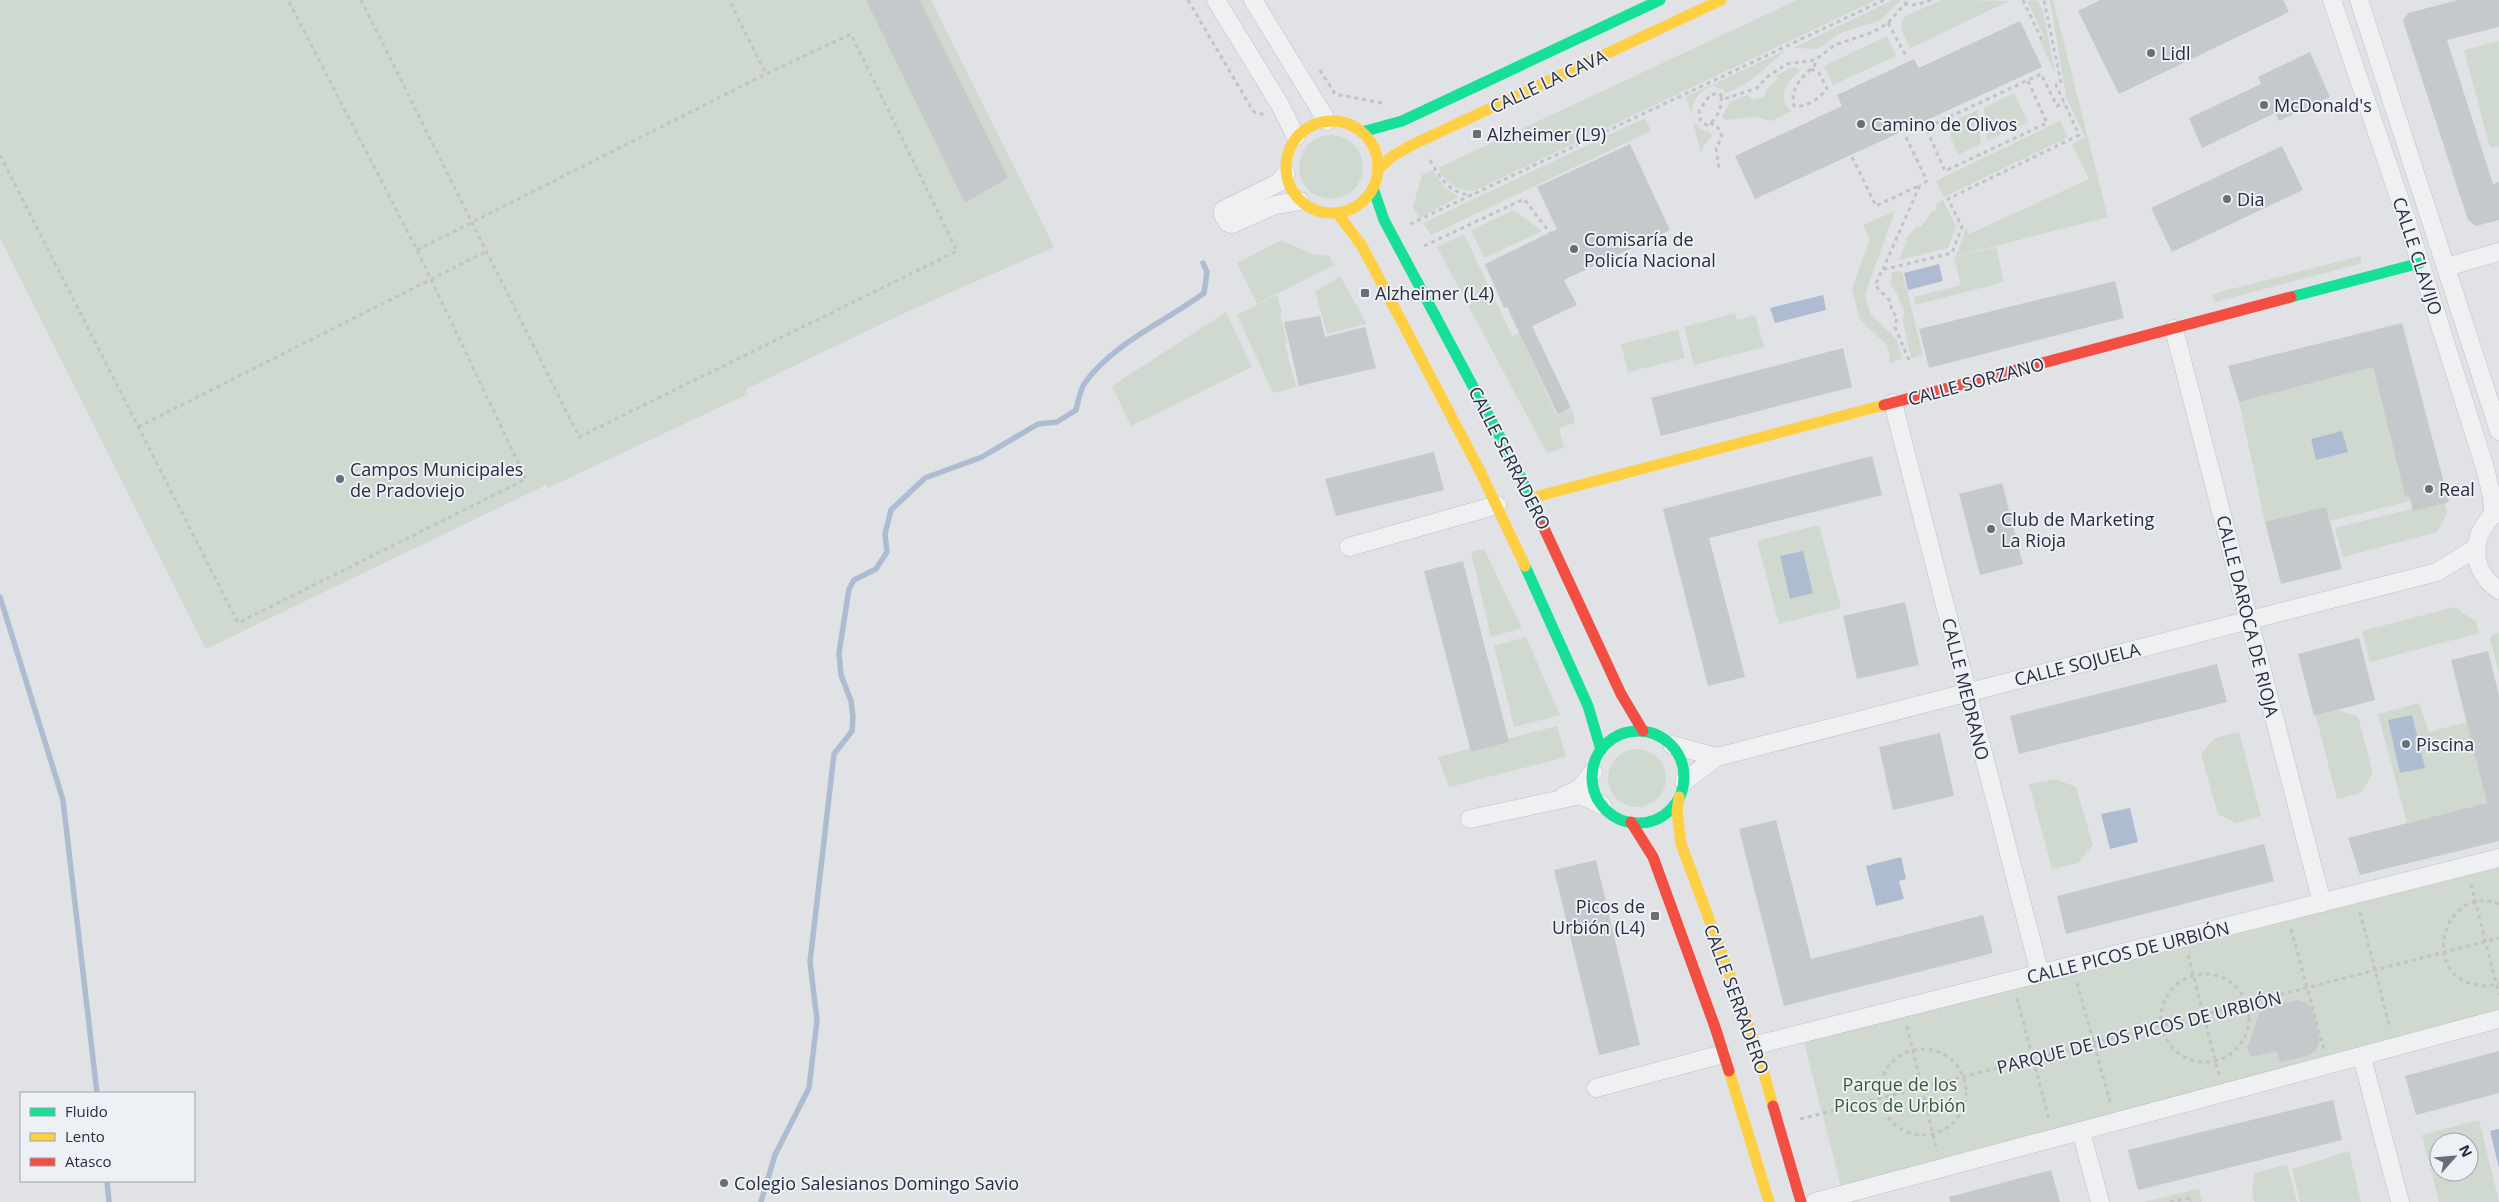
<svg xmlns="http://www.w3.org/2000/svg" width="2499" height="1202" font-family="'Open Sans',sans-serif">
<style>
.green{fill:#d0d9d0;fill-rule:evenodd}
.water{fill:#adbcd1}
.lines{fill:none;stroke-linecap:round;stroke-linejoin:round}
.stream{stroke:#adbcd1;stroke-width:5.5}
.building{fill:#c6c9cc}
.street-casing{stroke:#bec0c3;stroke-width:19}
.path{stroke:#c2c3c8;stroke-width:3;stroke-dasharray:4 4;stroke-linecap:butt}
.street{stroke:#eff0f2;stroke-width:18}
.fast{stroke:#16e098;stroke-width:11}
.slow{stroke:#ffcf43;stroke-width:11}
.jam{stroke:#f24e42;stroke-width:11}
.poi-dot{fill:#676d79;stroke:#edf0f5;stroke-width:2}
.labels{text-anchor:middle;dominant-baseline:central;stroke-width:4;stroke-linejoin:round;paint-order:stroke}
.poi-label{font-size:18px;fill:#262e3f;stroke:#edf0f5;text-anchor:start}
.street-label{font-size:18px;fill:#262e3f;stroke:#edf0f5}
.park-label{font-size:18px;fill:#385b33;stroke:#edf0f5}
</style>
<rect width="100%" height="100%" fill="#e0e2e5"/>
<g class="green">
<polygon points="0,0 931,0 1054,247 911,310 746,389 748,394 548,488 546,485 206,649 0,238"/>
<path d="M1797,0H1876L1474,191C1456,191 1446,183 1438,168Z"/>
<polygon points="1893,0 1901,0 1879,21 1840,33 1818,49 1793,48"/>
<path d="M1942,0H1961L1950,6L1963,0L2009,1L1911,48C1905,37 1897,27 1905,16Z"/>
<polygon points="2034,0 2038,1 2043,10 2055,73 2040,42 2045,39 2027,1"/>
<polygon points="2050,0 2053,0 2108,217 1956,256 1966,228 1969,234 2089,179 2072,144 2085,137 2066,97"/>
<polygon points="1887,36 1896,56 1833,85 1824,66"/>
<polygon points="2499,41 2499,146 2490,148 2464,50"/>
<path d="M1786,50C1765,67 1751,86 1724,93V90L1713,86C1700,89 1690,103 1692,116L1686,97Z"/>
<path d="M1796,67L1800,72C1787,79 1775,99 1792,111L1771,121L1756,117L1726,120L1722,118L1730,102L1747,95L1753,100L1764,97L1767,89L1778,78L1776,76L1790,68Z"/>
<polygon points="2014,93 2028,122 1987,141 1984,108"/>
<polygon points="1978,110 1981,144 1958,155 1946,125"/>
<polygon points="1645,118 1651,131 1431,235 1423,223"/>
<polygon points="2060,121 2068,137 1944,197 1936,181"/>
<polygon points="1693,122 1701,129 1710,132 1712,136 1703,147 1701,154"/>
<circle cx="1331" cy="167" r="32"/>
<polygon points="1433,170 1444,187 1459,197 1419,218 1413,207 1422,175"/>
<polygon points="1943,200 1956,226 1948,248 1899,260 1907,240 1905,239 1917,226 1921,227 1933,210 1936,211 1936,205"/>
<polygon points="1514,210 1542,231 1484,258 1471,230"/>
<polygon points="1895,211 1865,294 1870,313 1897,340 1902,359 1889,363 1890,357 1887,345 1860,320 1852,289 1870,239 1863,225"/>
<polygon points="1464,234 1512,336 1519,333 1557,416 1572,409 1575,423 1559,428 1564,448 1547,453 1437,247"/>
<polygon points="1281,240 1312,254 1329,256 1334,265 1257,304 1237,263"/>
<polygon points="1996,247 2004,282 1915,305 1914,297 1961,285 1954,257"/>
<polygon points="2360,256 2362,263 2215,302 2212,294"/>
<polygon points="1902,271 1923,355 1911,358 1903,323 1904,311 1897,294 1890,284 1892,272"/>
<polygon points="1340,276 1367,324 1327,334 1315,292"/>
<polygon points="1277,295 1282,312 1280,313 1287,343 1285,344 1296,387 1273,393 1237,315"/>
<polygon points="1226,312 1252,367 1131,426 1112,386"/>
<polygon points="1735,313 1737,320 1755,315 1764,347 1694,365 1684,327"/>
<polygon points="1678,330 1685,358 1628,372 1621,344"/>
<polygon points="2373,367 2405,496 2409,495 2410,501 2330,521 2326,507 2265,522 2239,402"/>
<polygon points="2444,501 2447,513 2437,532 2343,557 2335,528"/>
<polygon points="1819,525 1841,608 1779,624 1757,541"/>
<polygon points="1484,549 1522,628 1491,637 1471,552"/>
<polygon points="2455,607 2476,622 2479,633 2370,662 2362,631"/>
<polygon points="2497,633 2499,634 2499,672 2490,639 2493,634"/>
<polygon points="1526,637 1560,715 1514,727 1494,646"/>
<polygon points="2419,703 2429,732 2467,722 2487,803 2407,823 2378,714"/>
<polygon points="2338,710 2358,717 2373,773 2361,793 2337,799 2316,716"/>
<polygon points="1557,726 1566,757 1449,787 1438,757"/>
<polygon points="2239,732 2261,816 2236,823 2218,814 2201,754 2215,738"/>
<circle cx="1637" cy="778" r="29"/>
<polygon points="2055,779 2076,787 2093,845 2078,863 2052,869 2029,784"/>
<polygon points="2499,863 2499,1017 1841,1187 1804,1042"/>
<path d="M2479,1120L2499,1202H2439L2422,1135ZM2439,1142H2469V1172H2439Z"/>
<polygon points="2349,1151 2361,1202 2300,1202 2292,1169"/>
<polygon points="2287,1164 2297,1202 2254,1202 2252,1190 2255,1173"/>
<polygon points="2199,1189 2202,1202 2143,1202"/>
</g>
<g class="water">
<polygon points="1939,264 1943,281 1908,290 1904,273"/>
<polygon points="1823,295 1826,310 1775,323 1770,308"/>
<polygon points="2342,431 2348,452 2316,460 2311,439"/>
<polygon points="1803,551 1813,593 1790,599 1780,556"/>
<polygon points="2412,715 2425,768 2400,773 2388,720"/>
<polygon points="2130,808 2138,842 2110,849 2101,814"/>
<polygon points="1901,857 1906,879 1899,881 1904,899 1876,906 1866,866"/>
<polygon points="2499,1129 2499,1168 2490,1131"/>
</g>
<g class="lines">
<g class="stream">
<polyline points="0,597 63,800 97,1093"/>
<polyline points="107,1181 109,1202"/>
<path d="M761,1202L775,1155L809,1088L817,1020L810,962L834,754L852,731L853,717L851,701L841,675L839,653L849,589L854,580L876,569L887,552L885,534L891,510L925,478L982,457L1038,424L1057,422L1076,410C1078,402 1080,391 1084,384C1113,343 1165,322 1204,293L1207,272L1203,263"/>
</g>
</g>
<g class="building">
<polygon points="866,0 920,0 1008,178 965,203"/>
<polygon points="2100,0 2283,0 2289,12 2119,94 2078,11"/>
<polygon points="2458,0 2499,0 2499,27 2447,40 2493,184 2499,182 2499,220 2476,226 2468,220 2403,21 2408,13"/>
<polygon points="2020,21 2042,67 1755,199 1735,156 1842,106 1837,95 1914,59 1919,68"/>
<polygon points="2310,52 2330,97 2279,121 2275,113 2202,148 2189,118 2261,84 2258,77"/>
<polygon points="1630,144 1670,230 1564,280 1577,305 1532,326 1571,408 1558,415 1507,307 1504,308 1485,264 1557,229 1537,187"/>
<polygon points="2282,146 2303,190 2172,252 2151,208"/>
<polygon points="2115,281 2124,318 1929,368 1919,329"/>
<polygon points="1320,316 1325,337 1365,327 1376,368 1299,386 1284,322"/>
<polygon points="2402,323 2449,502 2413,511 2409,495 2405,496 2373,367 2239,402 2228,366"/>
<polygon points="1843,348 1852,387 1661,436 1651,398"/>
<polygon points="1434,452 1444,490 1336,516 1325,479"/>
<polygon points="1872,456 1882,495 1709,538 1745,677 1708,686 1663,509"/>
<polygon points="2002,483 2023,564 1980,575 1959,494"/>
<polygon points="2326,507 2342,569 2281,584 2265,522"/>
<polygon points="1463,561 1509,742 1471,752 1424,571"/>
<polygon points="1905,602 1919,665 1857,679 1843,616"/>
<polygon points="2359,638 2375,700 2314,716 2298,654"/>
<polygon points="2488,651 2499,695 2499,841 2360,875 2348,838 2487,803 2451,660"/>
<polygon points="2217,664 2227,702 2019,754 2010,716"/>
<polygon points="1940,733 1954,796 1893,810 1879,747"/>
<polygon points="1776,820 1811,959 1983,915 1993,953 1784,1006 1739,829"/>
<polygon points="2264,844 2274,881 2066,934 2057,896"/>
<polygon points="1596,860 1640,1045 1599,1055 1554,870"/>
<polygon points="2297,1000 2307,1003 2313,1011 2320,1040 2316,1050 2307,1056 2280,1062 2277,1051 2251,1057 2247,1049 2259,1014 2267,1007"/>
<polygon points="2499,1051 2499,1093 2416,1115 2405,1076"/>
<polygon points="2333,1100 2342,1140 2138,1190 2128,1150"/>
<polygon points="2051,1170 2060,1202 1950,1202 1949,1197"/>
</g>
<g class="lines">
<g class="street-casing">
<g id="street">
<polyline points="1216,0 1280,105 1296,137"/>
<polyline points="1253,0 1327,121"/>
<polyline points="2332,0 2406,218 2485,468 2492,496 2493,515"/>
<polyline points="2359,0 2499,431"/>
<polyline points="1286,174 1278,183 1223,210 1223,215 1228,223 1232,224 1275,205 1300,201"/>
<polyline points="2446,267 2499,252"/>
<polyline points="2174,329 2322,903"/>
<polyline points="1893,403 2040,974"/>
<path d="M2499,511C2469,531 2469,571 2499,590"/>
<polyline points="1349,547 1497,505"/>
<polyline points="1672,745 1717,757"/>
<polyline points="1684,782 1717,757 2437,572 2476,548"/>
<polyline points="1565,795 1579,789 1593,772"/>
<polyline points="1470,819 1581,795 1602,805"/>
<polyline points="1756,1045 2499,858"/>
<polyline points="2362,1057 2400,1202"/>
<polyline points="1596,1088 1723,1054"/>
<polyline points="2081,1131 2100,1202"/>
<polyline points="1815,1202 2499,1019"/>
</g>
</g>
<g class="path">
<polyline points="361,0 579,437 957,251 851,34 766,74 729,0"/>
<polyline points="1188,0 1253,111 1258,114 1264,114"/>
<polyline points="2023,0 2042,40"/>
<polyline points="1904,4 1916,5 1931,0"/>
<polyline points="1888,23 1906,56"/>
<path d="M1811,69L1819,73L1827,88C1821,98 1806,108 1794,106C1790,87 1802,78 1815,65V60"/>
<polyline points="1320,70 1335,94 1382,103"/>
<polyline points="2028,81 2047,123 1945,171 1926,128 2041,74 2057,106 2064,102"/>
<path d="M1721,97C1722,108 1717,120 1707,125C1700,122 1699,118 1699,111L1710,95L1719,93L1724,99L1757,88L1767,77L1787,64L1815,60L1835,45L1873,32L1888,23L1908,0"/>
<polyline points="1710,123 1717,126 1722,136 1716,148 1719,168"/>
<polyline points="1906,137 1927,181 1920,185"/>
<polyline points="0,155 238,623 526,479 417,250 288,0"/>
<polyline points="1852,157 1876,206 1920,185 1883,269"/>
<path d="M1430,160C1440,178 1450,194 1472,195"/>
<polyline points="1410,224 1884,0"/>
<polyline points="1424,246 1524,199 1550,233"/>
<polyline points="417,250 766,74"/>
<polyline points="1909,360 1895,327 1897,317 1892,311 1890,301 1875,285 1882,270 1952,253 1962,227 1948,199 2079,135 2056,85 2061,83 2044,0"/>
<polyline points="138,427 487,251"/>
<polyline points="2471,884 2499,995"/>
<path d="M2499,904C2446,883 2419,971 2473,984C2481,986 2490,987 2499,983"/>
<polyline points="2360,912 2390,1029"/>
<polyline points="2291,929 2324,1049"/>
<polyline points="2188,955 2219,1075"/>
<circle cx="2205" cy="1018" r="44"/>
<polyline points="2077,983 2111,1105"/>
<polyline points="2017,998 2049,1120"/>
<polyline points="1907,1026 1937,1151"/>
<circle cx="1923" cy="1092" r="43"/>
<polyline points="1800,1119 2499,938"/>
<polyline points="2170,1202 2190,1198 2191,1202"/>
</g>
<use href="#street" class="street"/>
<g class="fast">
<polyline points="1362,132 1402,121 1660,0"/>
<polyline points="1373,188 1384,220 1515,465 1543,526"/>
<polyline points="2291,297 2420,263"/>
<polyline points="1525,566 1588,706 1601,750"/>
<circle cx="1638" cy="777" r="46"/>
</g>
<g class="slow">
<circle cx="1332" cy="167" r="46"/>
<polyline points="1378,169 1394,155 1412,145 1721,0"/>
<polyline points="1338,214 1362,246 1480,471 1525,566"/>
<polyline points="1531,498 1884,405"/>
<polyline points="1679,797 1677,812 1681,844 1756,1045 1773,1106"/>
<polyline points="1729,1071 1769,1202"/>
</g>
<g class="jam">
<polyline points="1884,405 2291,297"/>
<polyline points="1543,526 1621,694 1643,731"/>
<polyline points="1631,822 1653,857 1715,1027 1729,1071"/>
<polyline points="1773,1106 1801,1202"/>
</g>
</g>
<g class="poi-dot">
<circle cx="2151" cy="53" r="5"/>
<circle cx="2264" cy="105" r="5"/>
<circle cx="1861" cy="124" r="5"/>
<rect x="1472" y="129" width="10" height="10" rx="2.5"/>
<circle cx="2227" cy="199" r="5"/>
<circle cx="1574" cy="249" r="5"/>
<rect x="1360" y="288" width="10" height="10" rx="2.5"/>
<circle cx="340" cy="479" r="5"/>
<circle cx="2429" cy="489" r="5"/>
<circle cx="1991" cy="529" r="5"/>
<circle cx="2406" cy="744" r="5"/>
<rect x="1650" y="911" width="10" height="10" rx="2.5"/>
<circle cx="724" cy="1183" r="5"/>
</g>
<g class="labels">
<g class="poi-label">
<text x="2161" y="53">Lidl</text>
<text x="2274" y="105">McDonald's</text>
<text x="1871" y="124">Camino de Olivos</text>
<text x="1487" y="134">Alzheimer (L9)</text>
<text x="2237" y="199">Dia</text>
<text x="1584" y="239">Comisaría de<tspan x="1584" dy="21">Policía Nacional</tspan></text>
<text x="1375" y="293">Alzheimer (L4)</text>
<text x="350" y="469">Campos Municipales<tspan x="350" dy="21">de Pradoviejo</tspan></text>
<text x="2439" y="489">Real</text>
<text x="2001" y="519">Club de Marketing<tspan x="2001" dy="21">La Rioja</tspan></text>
<text x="2416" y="744">Piscina</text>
<text x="1645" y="906" text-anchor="end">Picos de<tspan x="1645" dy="21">Urbión (L4)</tspan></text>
<text x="734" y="1183">Colegio Salesianos Domingo Savio</text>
</g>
<g class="street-label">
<text transform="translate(1548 81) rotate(-25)">CALLE LA CAVA</text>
<text transform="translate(2418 256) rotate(72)">CALLE CLAVIJO</text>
<text transform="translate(1976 381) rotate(-15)">CALLE SORZANO</text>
<text transform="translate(1510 458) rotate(63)">CALLE SERRADERO</text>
<text transform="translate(2248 616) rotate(76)">CALLE DAROCA DE RIOJA</text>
<text transform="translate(2077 664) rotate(-14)">CALLE SOJUELA</text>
<text transform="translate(1966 689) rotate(76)">CALLE MEDRANO</text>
<text transform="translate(2128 952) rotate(-14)">CALLE PICOS DE URBIÓN</text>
<text transform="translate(1737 999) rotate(70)">CALLE SERRADERO</text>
<text transform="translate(2139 1032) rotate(-14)">PARQUE DE LOS PICOS DE URBIÓN</text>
</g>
<g class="park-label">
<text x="1900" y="1084">Parque de los<tspan x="1900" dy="21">Picos de Urbión</tspan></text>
</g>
</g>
<rect x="20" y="1092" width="175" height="90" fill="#edf0f5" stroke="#9da2ac"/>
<rect x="30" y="1108" width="25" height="8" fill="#16e098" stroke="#9da2ac"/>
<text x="65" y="1117" font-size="15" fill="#262e3f">Fluido</text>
<rect x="30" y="1133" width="25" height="8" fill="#ffcf43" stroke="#9da2ac"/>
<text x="65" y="1142" font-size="15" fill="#262e3f">Lento</text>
<rect x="30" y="1158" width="25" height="8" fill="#f24e42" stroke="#9da2ac"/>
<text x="65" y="1167" font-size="15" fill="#262e3f">Atasco</text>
<g transform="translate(2454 1157) rotate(63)"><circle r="24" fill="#edf0f5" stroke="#9da2ac"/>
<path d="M0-4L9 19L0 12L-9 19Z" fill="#676d79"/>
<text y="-8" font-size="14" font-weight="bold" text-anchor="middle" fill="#262e3f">N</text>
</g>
</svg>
